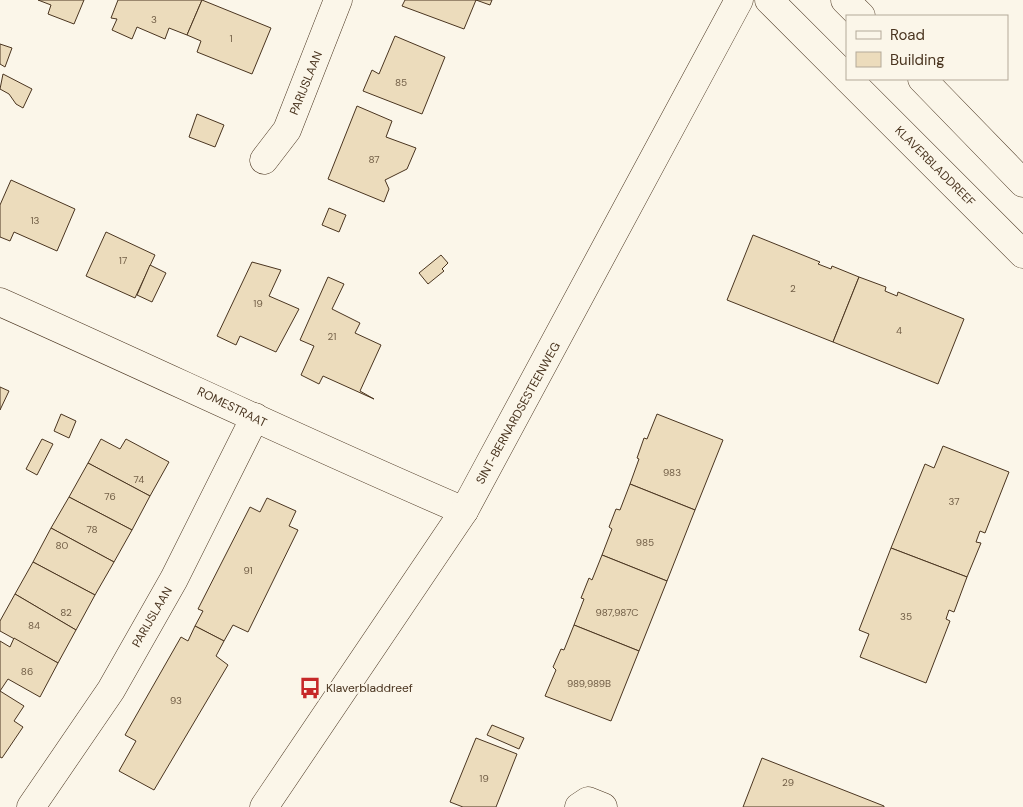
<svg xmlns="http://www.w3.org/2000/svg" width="1023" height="807" font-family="'DM Sans',sans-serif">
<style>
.building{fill:#ecdcbc;stroke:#4a3520}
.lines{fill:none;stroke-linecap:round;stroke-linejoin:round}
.minor-casing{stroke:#4a3520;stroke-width:29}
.secondary-casing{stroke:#4a3520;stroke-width:29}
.minor{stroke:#fbf6e9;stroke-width:28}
.secondary{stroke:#fbf6e9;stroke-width:28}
.labels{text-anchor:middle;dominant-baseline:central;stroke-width:4;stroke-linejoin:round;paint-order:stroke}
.number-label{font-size:10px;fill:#725f47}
.street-label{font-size:12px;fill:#4a3520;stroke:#fbf6e9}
.poi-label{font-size:12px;fill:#4a3520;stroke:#fbf6e9;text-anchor:start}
</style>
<rect width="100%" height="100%" fill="#fbf6e9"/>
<g class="building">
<polygon points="38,0 84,0 74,24 48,14 51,5"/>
<polygon points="118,0 202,0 187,35 169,28 165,39 137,27 132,39 112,30 117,19 111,18"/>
<polygon points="202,0 271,28 252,74 197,52 201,41 187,35"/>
<polygon points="405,0 492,0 490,5 476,0 464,29 402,6"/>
<polygon points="395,36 445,57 422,114 363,91 372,70 379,74"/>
<polygon points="0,44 12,48 5,67 0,64"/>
<polygon points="3,74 32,89 23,108 16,104 9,94 0,89"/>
<polygon points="357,106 392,121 386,137 416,148 407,169 385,180 389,189 384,202 328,179"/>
<polygon points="197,114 224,125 215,147 189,137"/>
<polygon points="11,180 75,209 57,251 14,232 10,241 0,237 0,205"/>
<polygon points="329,208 346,215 339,232 322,225"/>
<polygon points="106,232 155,255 135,298 86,276"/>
<polygon points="753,235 820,262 818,264 831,269 832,266 859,277 833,342 727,300"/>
<polygon points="441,255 448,263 442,269 444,271 428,284 419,273"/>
<polygon points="252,262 281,270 269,296 299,309 276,352 240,336 236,345 217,336"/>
<polygon points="150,265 166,273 152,302 137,295"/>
<polygon points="328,277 344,284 332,309 360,323 355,333 381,345 360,391 374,399 323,376 319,384 301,375 314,346 300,340"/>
<polygon points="859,277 886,287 885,291 897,296 898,292 964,319 938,384 833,342"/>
<polygon points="0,387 9,391 0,410"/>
<polygon points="61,414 76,421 69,438 54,431"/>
<polygon points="657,414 723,440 695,510 630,484 639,459 637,458 644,438 647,439"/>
<polygon points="42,439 53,444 37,475 26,469"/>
<polygon points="101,439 120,449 126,439 169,462 150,496 88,463"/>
<polygon points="943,446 1009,472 985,533 980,531 976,542 981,543 967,577 891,548 925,464 934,468"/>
<polygon points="88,463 150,496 132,530 69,497"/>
<polygon points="630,484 695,510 667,581 602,555 612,529 609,527 616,509 620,510"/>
<polygon points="69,497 132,530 114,562 51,528"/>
<polygon points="267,498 296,511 289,526 298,530 248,632 233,625 224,641 195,626 203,611 198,609 250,507 260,512"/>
<polygon points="51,528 114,562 95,595 33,562"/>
<polygon points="891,548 967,577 954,612 949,610 946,619 950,621 926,683 860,657 869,634 859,630"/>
<polygon points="602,555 667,581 639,651 574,625 584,599 581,598 589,578 592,580"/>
<polygon points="33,562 95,595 76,630 15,594"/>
<polygon points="15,594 76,630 58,663 0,631 0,621"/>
<polygon points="574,625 639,651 611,721 545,696 556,670 553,667 561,649 564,650"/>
<polygon points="195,626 224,641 216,656 228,665 154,790 119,771 136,741 125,735 181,637 188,641"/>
<polygon points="14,638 58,663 40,697 8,679 0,691 0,641 10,647"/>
<polygon points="0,691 24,706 14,721 23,727 2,758 0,757"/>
<polygon points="492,725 524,738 519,749 487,735"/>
<polygon points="476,738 517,754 496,807 463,807 450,802"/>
<polygon points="762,758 884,806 884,807 743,807"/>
</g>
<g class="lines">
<g class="minor-casing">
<g id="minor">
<polyline points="769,0 847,78"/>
<polyline points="845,0 861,16"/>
<polyline points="848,79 1023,254"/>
<polyline points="922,79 1023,183"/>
<polyline points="264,160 287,130 338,0"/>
<path d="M0,302C155,371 308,444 464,511"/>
<polyline points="31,807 111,690 174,579 255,417"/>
<polyline points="579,807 588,801 603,807"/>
</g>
</g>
<g class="secondary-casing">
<polyline id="secondary" points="264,807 464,511 739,0"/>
</g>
<use href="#minor" class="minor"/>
<use href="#secondary" class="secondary"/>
</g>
<defs>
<g id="bus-bare" transform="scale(1.725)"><path d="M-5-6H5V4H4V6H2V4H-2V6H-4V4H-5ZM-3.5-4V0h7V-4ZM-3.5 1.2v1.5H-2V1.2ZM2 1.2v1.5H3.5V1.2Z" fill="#c62828" stroke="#fbf6e9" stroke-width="2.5" paint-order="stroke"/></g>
</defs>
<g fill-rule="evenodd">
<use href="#bus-bare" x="310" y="688"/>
</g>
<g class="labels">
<g class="number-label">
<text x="154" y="19">3</text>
<text x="231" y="38">1</text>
<text x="401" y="82">85</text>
<text x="374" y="159">87</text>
<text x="35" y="220">13</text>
<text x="123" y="260">17</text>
<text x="793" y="288">2</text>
<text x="258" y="303">19</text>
<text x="899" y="330">4</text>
<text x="332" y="336">21</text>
<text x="672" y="472">983</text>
<text x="139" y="479">74</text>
<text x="110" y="496">76</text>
<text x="954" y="501">37</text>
<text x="92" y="529">78</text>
<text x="645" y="542">985</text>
<text x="62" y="545">80</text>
<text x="248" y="570">91</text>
<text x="66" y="612">82</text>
<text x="617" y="612">987,987C</text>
<text x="906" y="616">35</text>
<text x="34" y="625">84</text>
<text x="27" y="671">86</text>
<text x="589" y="683">989,989B</text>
<text x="176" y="700">93</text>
<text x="484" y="778">19</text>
<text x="788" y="782">29</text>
</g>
<g class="street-label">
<text transform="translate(306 83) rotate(-68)">PARIJSLAAN</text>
<text transform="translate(935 166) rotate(45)">KLAVERBLADDREEF</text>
<text transform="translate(232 407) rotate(26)">ROMESTRAAT</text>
<text transform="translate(518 413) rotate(-61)">SINT-BERNARDSESTEENWEG</text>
<text transform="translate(152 617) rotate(-60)">PARIJSLAAN</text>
</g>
<g class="poi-label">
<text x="326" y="688">Klaverbladdreef</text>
</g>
</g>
<rect x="846" y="15" width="162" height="65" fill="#fbf6e9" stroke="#b4a999"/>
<rect x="856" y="31" width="25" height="8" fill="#fbf6e9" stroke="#b4a999"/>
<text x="890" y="40" font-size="15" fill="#4a3520">Road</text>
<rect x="856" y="52" width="25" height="15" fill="#ecdcbc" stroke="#b4a999"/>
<text x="890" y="65" font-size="15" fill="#4a3520">Building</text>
</svg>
